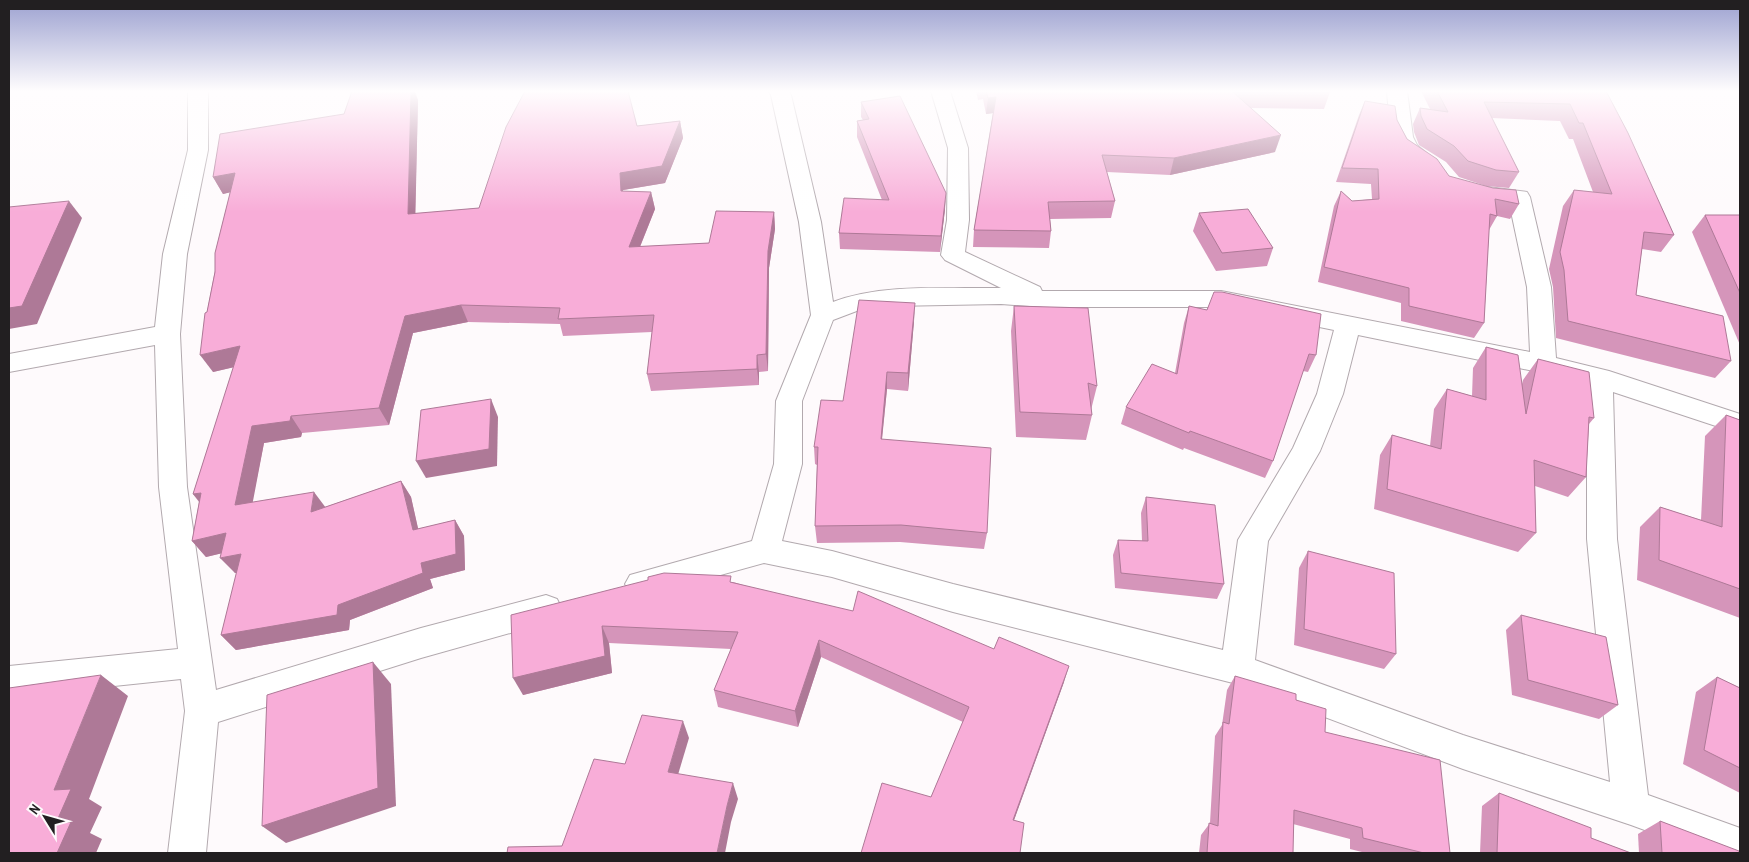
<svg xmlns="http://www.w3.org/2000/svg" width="1749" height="862" font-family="'Archivo Narrow',sans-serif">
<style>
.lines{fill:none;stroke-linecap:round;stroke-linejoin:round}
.street-casing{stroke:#b2a9ae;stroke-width:2}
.street{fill:#fff;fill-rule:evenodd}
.wall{fill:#d595ba}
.shaded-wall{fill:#ae7997}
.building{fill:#f8add8;stroke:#ae7997}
</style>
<rect width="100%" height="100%" fill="#fefafc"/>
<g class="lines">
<g class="street-casing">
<g id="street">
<polygon points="188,91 208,91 208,150 187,254 180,334 187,487 216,690 421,628 546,595 557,599 562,609 557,619 546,623 421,658 218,722 206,853 168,853 185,711 181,679 9,697 9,666 178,649 159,487 155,345 9,372 9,354 155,327 163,254 188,150"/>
<path d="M769,91H788L791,95L821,222L833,302C883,283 948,289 1001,288L945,260L941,255L947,220L948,148L931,91H950L968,148L969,220L965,252L1040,287L1042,291H1221L1530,352L1527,287L1509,202L1472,197L1469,192L1472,187L1480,186L1527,192L1530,197L1551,287L1556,358L1609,371L1740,414V434L1613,392L1617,539L1648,795L1740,828V853H1707L1631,825L1463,769L1237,684L953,612L832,577L764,563L641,597L630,593L625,584L630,575L752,541L774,464L776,401L811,315L799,222L771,95ZM1001,304L1043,307H1221L1334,330L1317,394L1293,448L1238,540L1223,650L953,584L832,551L782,541L802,464V401L833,320L862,309L891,306ZM1358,335L1543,373L1587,384V539L1610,782L1463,735L1255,660L1268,541L1320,451L1343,394Z"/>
<path d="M1387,91H1407L1413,137L1417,145L1432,158L1429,162C1391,172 1389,116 1387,91Z"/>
</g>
</g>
<use href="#street" class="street"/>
</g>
<g class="wall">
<polygon points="976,91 1330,91 1330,92 1324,109 1251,108 1275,152 1170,175 1107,172 1115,201 1111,218 1050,219 1051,231 1049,248 973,247 974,230 993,113 986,114 983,99 978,100"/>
<polygon points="1421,91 1606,91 1674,235 1661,252 1642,249 1636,295 1731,361 1715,378 1556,338 1553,287 1549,269 1563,206 1574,190 1593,192 1573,139 1569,139 1560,121 1492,118 1519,172 1509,188 1486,186 1459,177 1446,162 1419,145 1414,132 1413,124 1420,108 1430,109"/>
<polygon points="418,100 415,214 479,208 637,126 680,121 683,138 665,183 623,190 623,191 651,192 655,209 640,247 709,243 774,212 775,229 769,268 768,371 759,372 759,385 651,391 647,374 652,332 563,336 560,324 468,322 413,333 389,425 302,433 301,437 264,443 252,502 325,507 401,481 411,497 418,529 455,520 464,536 465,570 430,579 433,588 350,620 349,630 236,650 221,635 237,573 235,573 222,553 206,557 192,541 199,502 193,494 234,367 213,372 207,312 230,192 223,194 213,177 344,114"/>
<polygon points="1365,101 1397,120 1407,139 1449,176 1519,204 1510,219 1497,216 1489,230 1484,323 1474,338 1401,321 1401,303 1318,282 1334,206 1341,191 1352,201 1372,199 1371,184 1336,182 1359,115"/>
<polygon points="861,102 945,209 940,252 840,249 839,233 882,200 857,137 857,121 863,120 861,117"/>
<polygon points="1199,213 1273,248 1267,266 1216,271 1193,231"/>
<polygon points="1705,215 1740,215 1740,345 1692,232"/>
<polygon points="1014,306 1097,386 1091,410 1092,415 1086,440 1016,437 1011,331"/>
<polygon points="1189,306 1316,355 1308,372 1303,371 1273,461 1265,478 1184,448 1183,450 1121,424 1126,407 1175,373 1184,323"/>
<polygon points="914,321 908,391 887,389 882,440 987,533 984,549 900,542 817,543 815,526 817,465 815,464 814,447 843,401"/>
<polygon points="1486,347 1522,384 1523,380 1538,359 1594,418 1589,424 1586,477 1568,497 1535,486 1536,533 1518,552 1374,509 1380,455 1392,435 1430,446 1434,409 1447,389 1472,396 1473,368"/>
<polygon points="1726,415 1740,420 1740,618 1637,580 1640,527 1660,507 1701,520 1705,436"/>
<polygon points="1146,497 1224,584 1217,599 1115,588 1113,555 1118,540 1142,541 1141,513"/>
<polygon points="1308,551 1396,654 1384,669 1294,645 1299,568"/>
<polygon points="733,582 1064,682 1014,820 931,797 963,722 821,657 798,727 718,707 714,690 731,649 609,643 612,673 523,695 511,615"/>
<polygon points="1521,615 1618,705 1599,719 1512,695 1506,630"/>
<polygon points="1235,676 1296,700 1325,732 1450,853 1366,853 1350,849 1350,839 1293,824 1293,853 1199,853 1201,835 1210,823 1215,736 1222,725 1227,690"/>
<polygon points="1717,677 1740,688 1740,793 1683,764 1696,692"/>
<polygon points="1499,793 1591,838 1631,853 1480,853 1482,806"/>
<polygon points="1660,821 1739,853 1639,853 1638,834"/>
</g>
<g class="shaded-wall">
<polygon points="411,91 415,91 418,100 415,231 408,214"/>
<polygon points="996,97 994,113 986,114 988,98"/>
<polygon points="680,121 683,138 665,183 623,190 625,208 621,191 620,173"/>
<polygon points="1281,135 1275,152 1170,175 1174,158"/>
<polygon points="235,173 245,189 223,194 213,177"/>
<polygon points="651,192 655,209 633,264 629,247"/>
<polygon points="946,193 945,209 940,252 941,236"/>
<polygon points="69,201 82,218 37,324 9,329 9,308"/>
<polygon points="774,212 775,229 769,268 768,371 766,354 768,251"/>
<polygon points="915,303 914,321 908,391 908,373"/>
<polygon points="461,305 468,322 413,333 389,425 379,408 405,316"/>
<polygon points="240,346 252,363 213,372 200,355"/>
<polygon points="757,355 759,372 759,385 757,369"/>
<polygon points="887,372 887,389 880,457 881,439"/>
<polygon points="491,399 498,417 497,466 426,478 416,461"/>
<polygon points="291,416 302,433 301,437 264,443 249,522 235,505 252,426"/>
<polygon points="401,481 411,497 422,546 413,530"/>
<polygon points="314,492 326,508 311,512"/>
<polygon points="201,493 207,511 193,494"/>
<polygon points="455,520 464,536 465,570 430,579 433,588 350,620 349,630 236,650 221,635 338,605 421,563"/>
<polygon points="226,533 240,549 206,557 192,541"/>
<polygon points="241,554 255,569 235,573 220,558"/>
<polygon points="602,626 609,643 612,673 523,695 513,678"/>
<polygon points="819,640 821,657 798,727 795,711"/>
<polygon points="373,662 391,684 396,806 286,843 262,826"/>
<polygon points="1069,666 1064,682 1009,834 1013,820"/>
<polygon points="101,675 128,696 89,799 102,807 90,833 102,839 96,853 57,853 54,790"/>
<polygon points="683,721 689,738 674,788 668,772"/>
<polygon points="733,783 738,799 731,822 725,853 717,853 727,806"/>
</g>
<g class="building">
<polygon points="352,91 411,91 408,214 479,208 506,127 525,91 628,91 637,126 680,121 662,166 620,173 621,191 651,192 629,247 709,243 716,211 774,212 768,251 766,354 757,355 757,369 647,374 654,315 558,319 560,308 461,305 405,316 379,408 291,416 290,421 252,426 235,505 314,492 311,512 401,481 413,530 455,520 456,554 421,563 423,573 338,605 337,615 221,635 241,554 220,558 226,533 192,541 201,493 193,494 240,346 200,355 205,313 207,312 215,272 215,253 235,173 213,177 220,134 344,114"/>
<polygon points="986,91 1330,91 1330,92 1233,92 1281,135 1174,158 1102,155 1115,201 1048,202 1051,231 974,230 996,97 988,98"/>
<polygon points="1437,91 1606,91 1628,133 1674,235 1644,232 1636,295 1723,316 1731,361 1568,321 1564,270 1560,252 1574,190 1612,194 1583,123 1579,123 1570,104 1484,102 1519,172 1496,170 1468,161 1454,146 1427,129 1421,116 1420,108 1448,112"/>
<polygon points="900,96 946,193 941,236 839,233 844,198 889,200 857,121 869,119 861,102"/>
<polygon points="1365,101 1395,106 1397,120 1407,139 1437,159 1449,176 1493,188 1516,190 1519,204 1495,199 1497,216 1490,214 1484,323 1409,306 1409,288 1324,267 1341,191 1352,201 1379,199 1378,169 1342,168"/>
<polygon points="69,201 22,306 9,308 9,207"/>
<polygon points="1248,209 1273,248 1222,253 1199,213"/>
<polygon points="1705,215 1740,215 1740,293"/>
<polygon points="1214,292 1222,292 1321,314 1316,355 1309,354 1273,461 1190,431 1189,433 1126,407 1152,364 1177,374 1189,306 1207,310"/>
<polygon points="859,300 915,303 908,373 887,372 881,439 991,448 987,533 901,525 815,526 818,447 814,447 821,400 843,401"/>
<polygon points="1014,306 1088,308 1097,386 1088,383 1092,415 1020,412"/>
<polygon points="1486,347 1518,355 1526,414 1538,359 1589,372 1594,418 1589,417 1586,477 1534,460 1536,533 1387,489 1392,435 1441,449 1447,389 1486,400"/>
<polygon points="491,399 489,449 416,461 421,410"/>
<polygon points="1726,415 1740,420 1740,589 1659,560 1660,507 1722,527"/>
<polygon points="1146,497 1215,505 1224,584 1121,573 1118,540 1148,541"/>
<polygon points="1308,551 1394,573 1396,654 1304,629"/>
<polygon points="664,573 731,576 730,582 853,611 858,591 994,649 999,637 1069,666 1013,820 1024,823 1020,853 861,853 882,783 931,797 969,707 819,640 795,711 714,690 738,632 602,626 605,656 513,678 511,615 648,580 648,577"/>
<polygon points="1521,615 1606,637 1618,705 1528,680"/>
<polygon points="373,662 378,788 262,826 267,695"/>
<polygon points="101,675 54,790 71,789 56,823 71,822 57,853 9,853 9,688"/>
<polygon points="1235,676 1296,694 1296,700 1326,709 1325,732 1440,760 1450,853 1424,853 1363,838 1362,828 1294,810 1293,853 1207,853 1209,823 1218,826 1223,722 1229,724"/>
<polygon points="1717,677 1740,688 1740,768 1704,750"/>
<polygon points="642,715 683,721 668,772 733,783 727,806 717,853 507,853 508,847 562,846 594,759 625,764"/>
<polygon points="1499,793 1591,828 1591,838 1631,853 1497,853"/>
<polygon points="1660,821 1739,851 1739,853 1662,853"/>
</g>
<linearGradient id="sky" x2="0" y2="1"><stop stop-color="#9ca1d0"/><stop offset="0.43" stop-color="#fffdfe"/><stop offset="1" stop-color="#fffdfe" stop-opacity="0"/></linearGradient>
<rect width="1749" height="212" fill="url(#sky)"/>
<rect width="1749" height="862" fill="none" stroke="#221f21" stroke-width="20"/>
<g transform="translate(45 817) rotate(307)" stroke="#fefafc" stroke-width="4" paint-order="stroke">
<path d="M0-4L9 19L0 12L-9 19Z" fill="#221f21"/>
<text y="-8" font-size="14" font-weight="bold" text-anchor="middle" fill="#221f21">N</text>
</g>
</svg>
